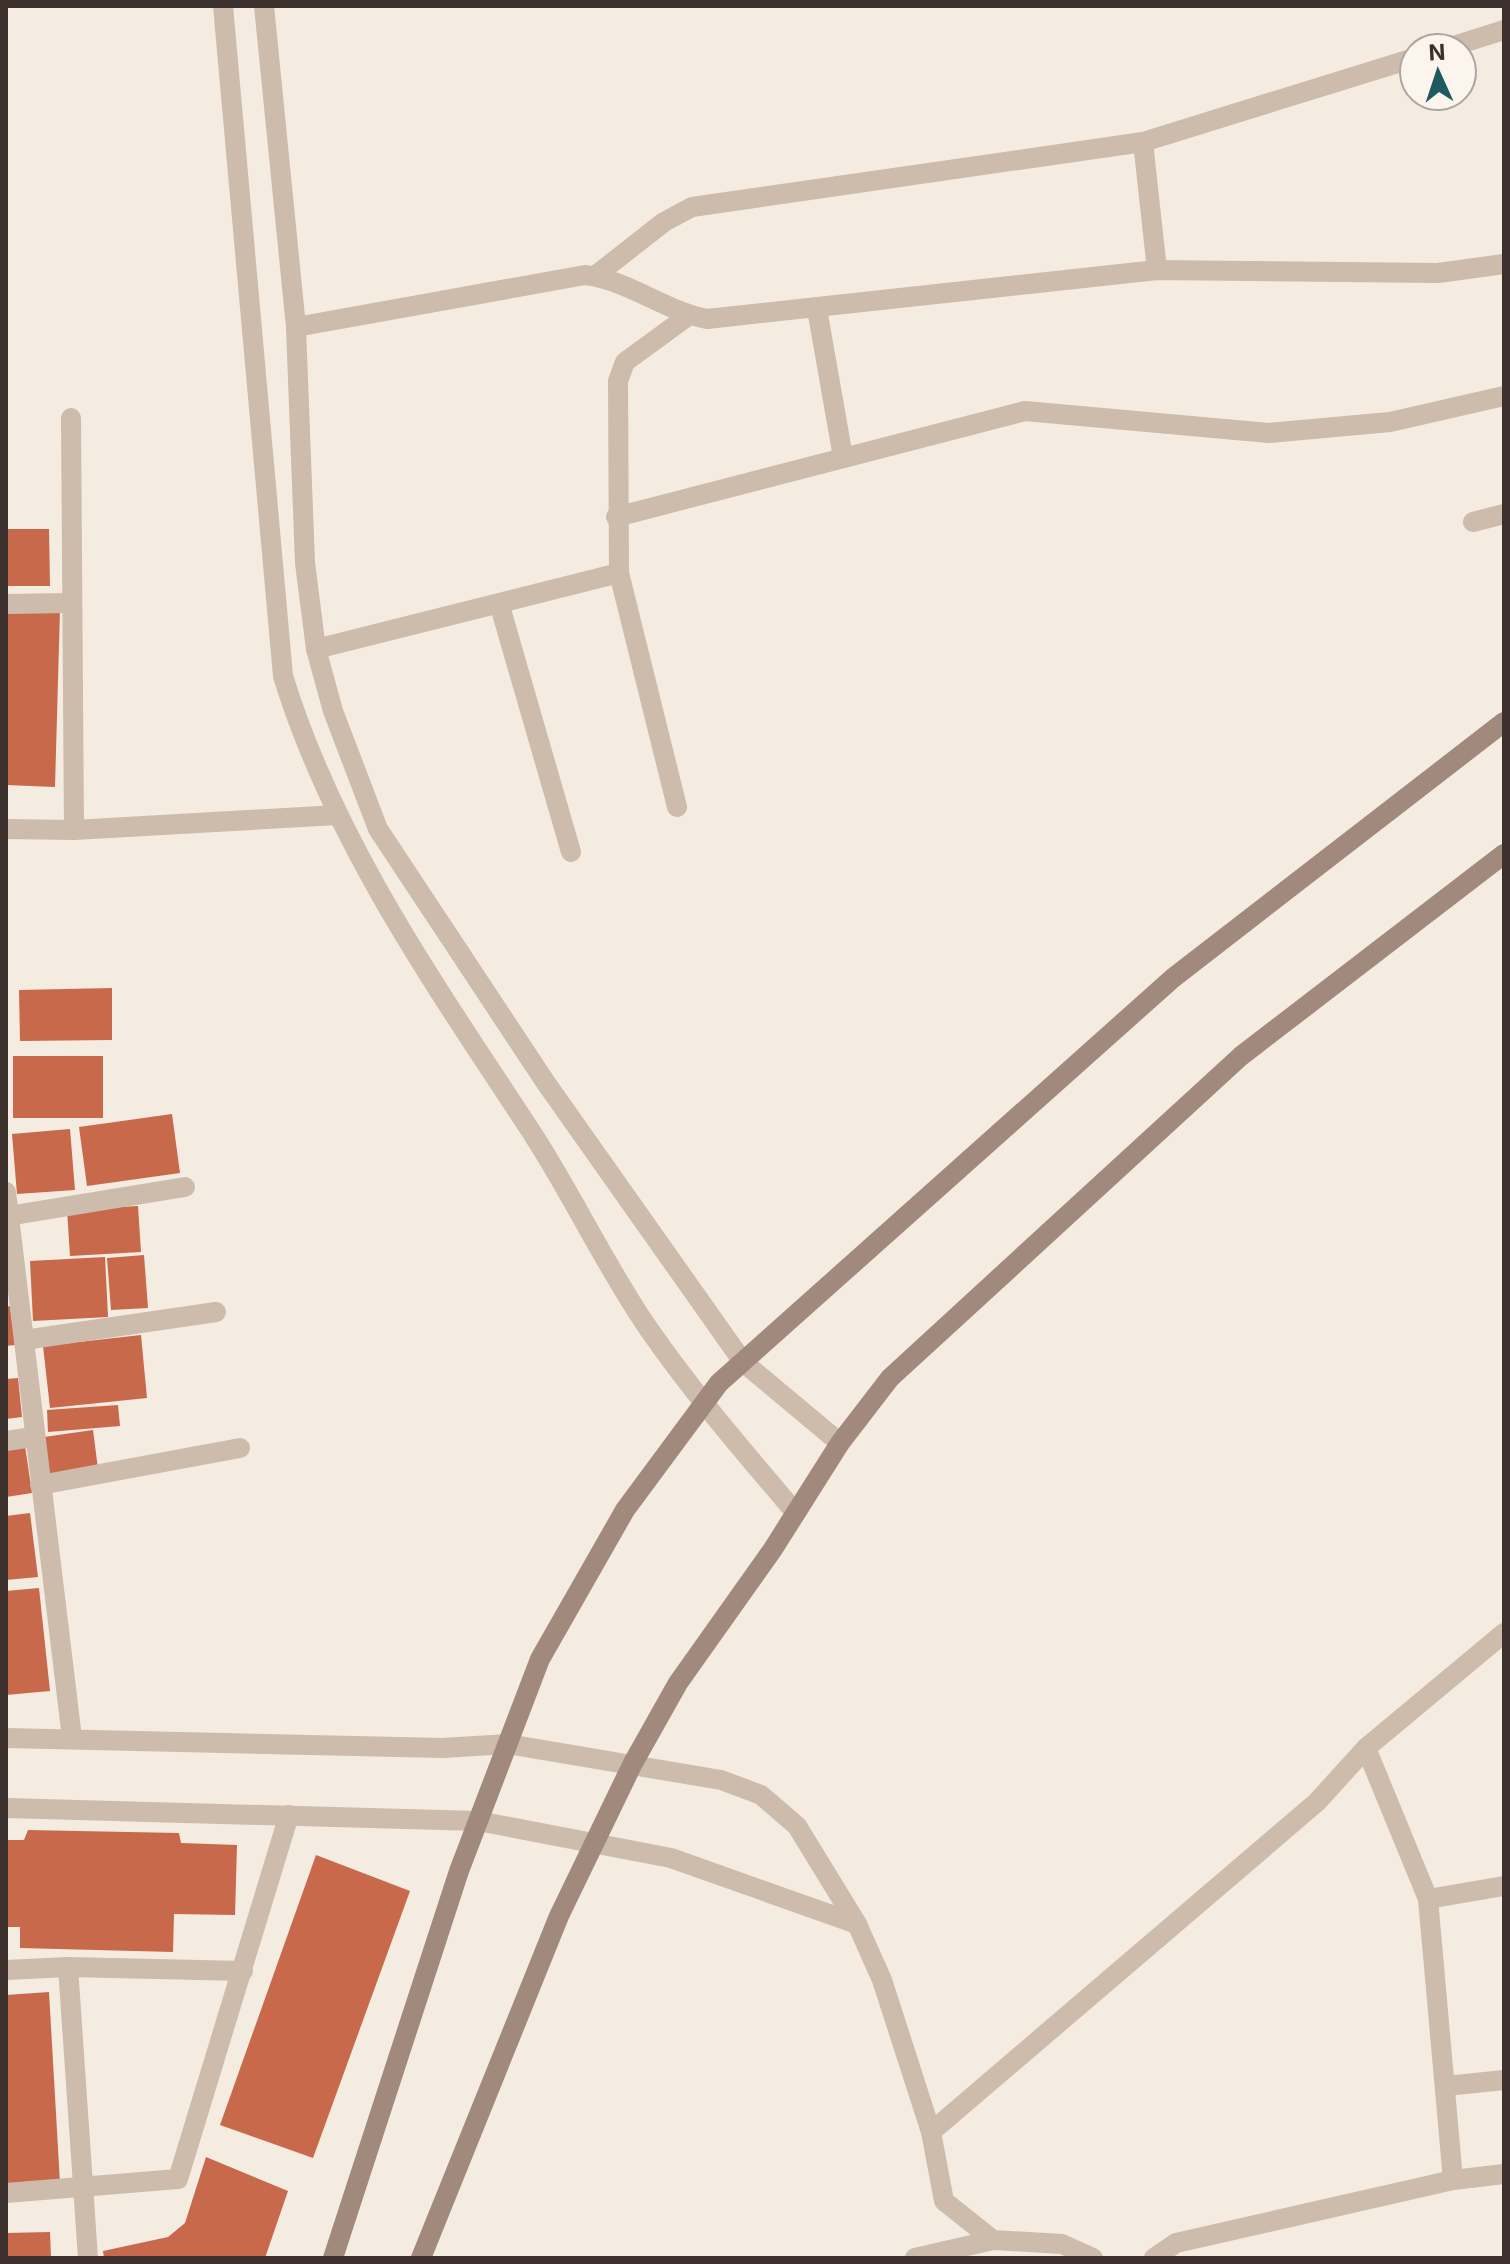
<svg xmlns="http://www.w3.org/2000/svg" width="1510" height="2264" font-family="Inter,sans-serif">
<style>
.building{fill:#c8694b}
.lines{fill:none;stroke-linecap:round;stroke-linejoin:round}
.minor{stroke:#cdbbac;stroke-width:20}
.tertiary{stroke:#cdbbac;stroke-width:20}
.secondary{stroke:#a18a7d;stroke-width:20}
</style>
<rect width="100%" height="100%" fill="#f4ebe1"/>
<g class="building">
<polygon points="6,529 49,529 50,586 6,586"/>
<polygon points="7,607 60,609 55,787 6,785"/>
<polygon points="112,988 112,1040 20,1041 19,990"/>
<rect x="13" y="1056" width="90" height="62"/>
<polygon points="172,1114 180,1173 87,1186 79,1127"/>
<polygon points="70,1129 75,1190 17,1194 12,1134"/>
<polygon points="138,1206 141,1252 70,1256 67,1210"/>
<polygon points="144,1255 148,1308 111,1310 107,1258"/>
<polygon points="105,1257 108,1317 33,1321 30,1261"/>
<polygon points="10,1306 15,1345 6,1346 6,1307"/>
<polygon points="141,1335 147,1398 50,1408 43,1346"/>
<polygon points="18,1378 22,1417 6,1419 6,1379"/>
<polygon points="118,1405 120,1426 48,1432 47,1410"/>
<polygon points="93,1430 98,1469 49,1475 44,1437"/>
<polygon points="25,1446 32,1493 6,1497 6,1448"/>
<polygon points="30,1513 38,1577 6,1580 6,1516"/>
<polygon points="39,1588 50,1691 6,1695 6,1591"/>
<polygon points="28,1830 179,1833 181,1843 237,1845 235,1915 174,1914 173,1952 20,1948 20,1927 6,1927 6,1840 24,1840"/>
<polygon points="316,1855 410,1891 313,2158 220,2125"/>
<polygon points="49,1992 60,2183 6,2186 6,1995"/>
<polygon points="206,2157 288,2191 265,2258 104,2258 103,2251 168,2237 185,2223"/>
<polygon points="50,2232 51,2258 6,2258 6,2233"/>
</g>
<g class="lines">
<g class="minor">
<polyline points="1447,48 1504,30"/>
<polyline points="1143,142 1157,270"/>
<polyline points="595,276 664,222 692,207 1143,142 1414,58"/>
<polyline points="817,309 843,457"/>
<path d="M296,327L585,275C628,280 665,311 707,319L1157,270L1438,273L1504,264"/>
<polyline points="71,418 74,830"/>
<polyline points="616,517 1025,411 1269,433 1390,422 1504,396"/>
<polyline points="1473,522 1504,514"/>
<polyline points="499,603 571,852"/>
<polyline points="6,604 71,603"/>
<polyline points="316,649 619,573"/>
<polyline points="677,807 619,573 618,381 625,362 688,316"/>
<polyline points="6,829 74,830 337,815"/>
<polyline points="6,1192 72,1738"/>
<polyline points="8,1216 185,1187"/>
<polyline points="24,1340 216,1312"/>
<polyline points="6,1441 33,1437"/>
<polyline points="40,1485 240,1448"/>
<polyline points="1366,1748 1428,1899 1453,2180"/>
<polyline points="1428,1899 1504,1886"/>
<polyline points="68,1967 88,2258"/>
<polyline points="6,1970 68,1967 243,1971"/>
<polyline points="1446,2086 1504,2080"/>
<polyline points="6,2193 178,2179 289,1815"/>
<polyline points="915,2258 993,2240"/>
<polyline points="1154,2258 1176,2243 1453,2180 1504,2174"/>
</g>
<g class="tertiary">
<path d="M223,6L283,676C335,845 438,989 534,1136C574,1198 606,1267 648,1328C693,1393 744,1452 795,1512"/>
<polyline points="264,6 296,327 305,563 316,649 333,711 378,829 546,1083 743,1362 840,1443"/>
<polyline points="6,1738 443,1748 508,1744 721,1780 761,1795 797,1826 857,1924 882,1980 931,2132 944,2201 993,2240 1062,2244 1093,2258"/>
<polyline points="6,1808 478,1821 671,1858 857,1924"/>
<polyline points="931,2132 1317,1802 1366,1748 1504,1633"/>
</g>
<g class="secondary">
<polyline points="333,2258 459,1871 540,1659 625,1510 719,1383 1173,978 1504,722"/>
<polyline points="421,2258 559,1916 633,1763 678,1683 773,1549 840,1443 890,1378 1241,1056 1504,854"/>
</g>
</g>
<rect width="1510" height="2264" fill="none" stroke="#3b302b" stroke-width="16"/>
<g transform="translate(1438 72) rotate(357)"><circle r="38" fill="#fbf5ee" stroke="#aea6a0" stroke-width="2"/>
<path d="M0-6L14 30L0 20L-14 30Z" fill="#1f5a5e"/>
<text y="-12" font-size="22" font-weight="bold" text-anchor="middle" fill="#3b302b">N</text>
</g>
</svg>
